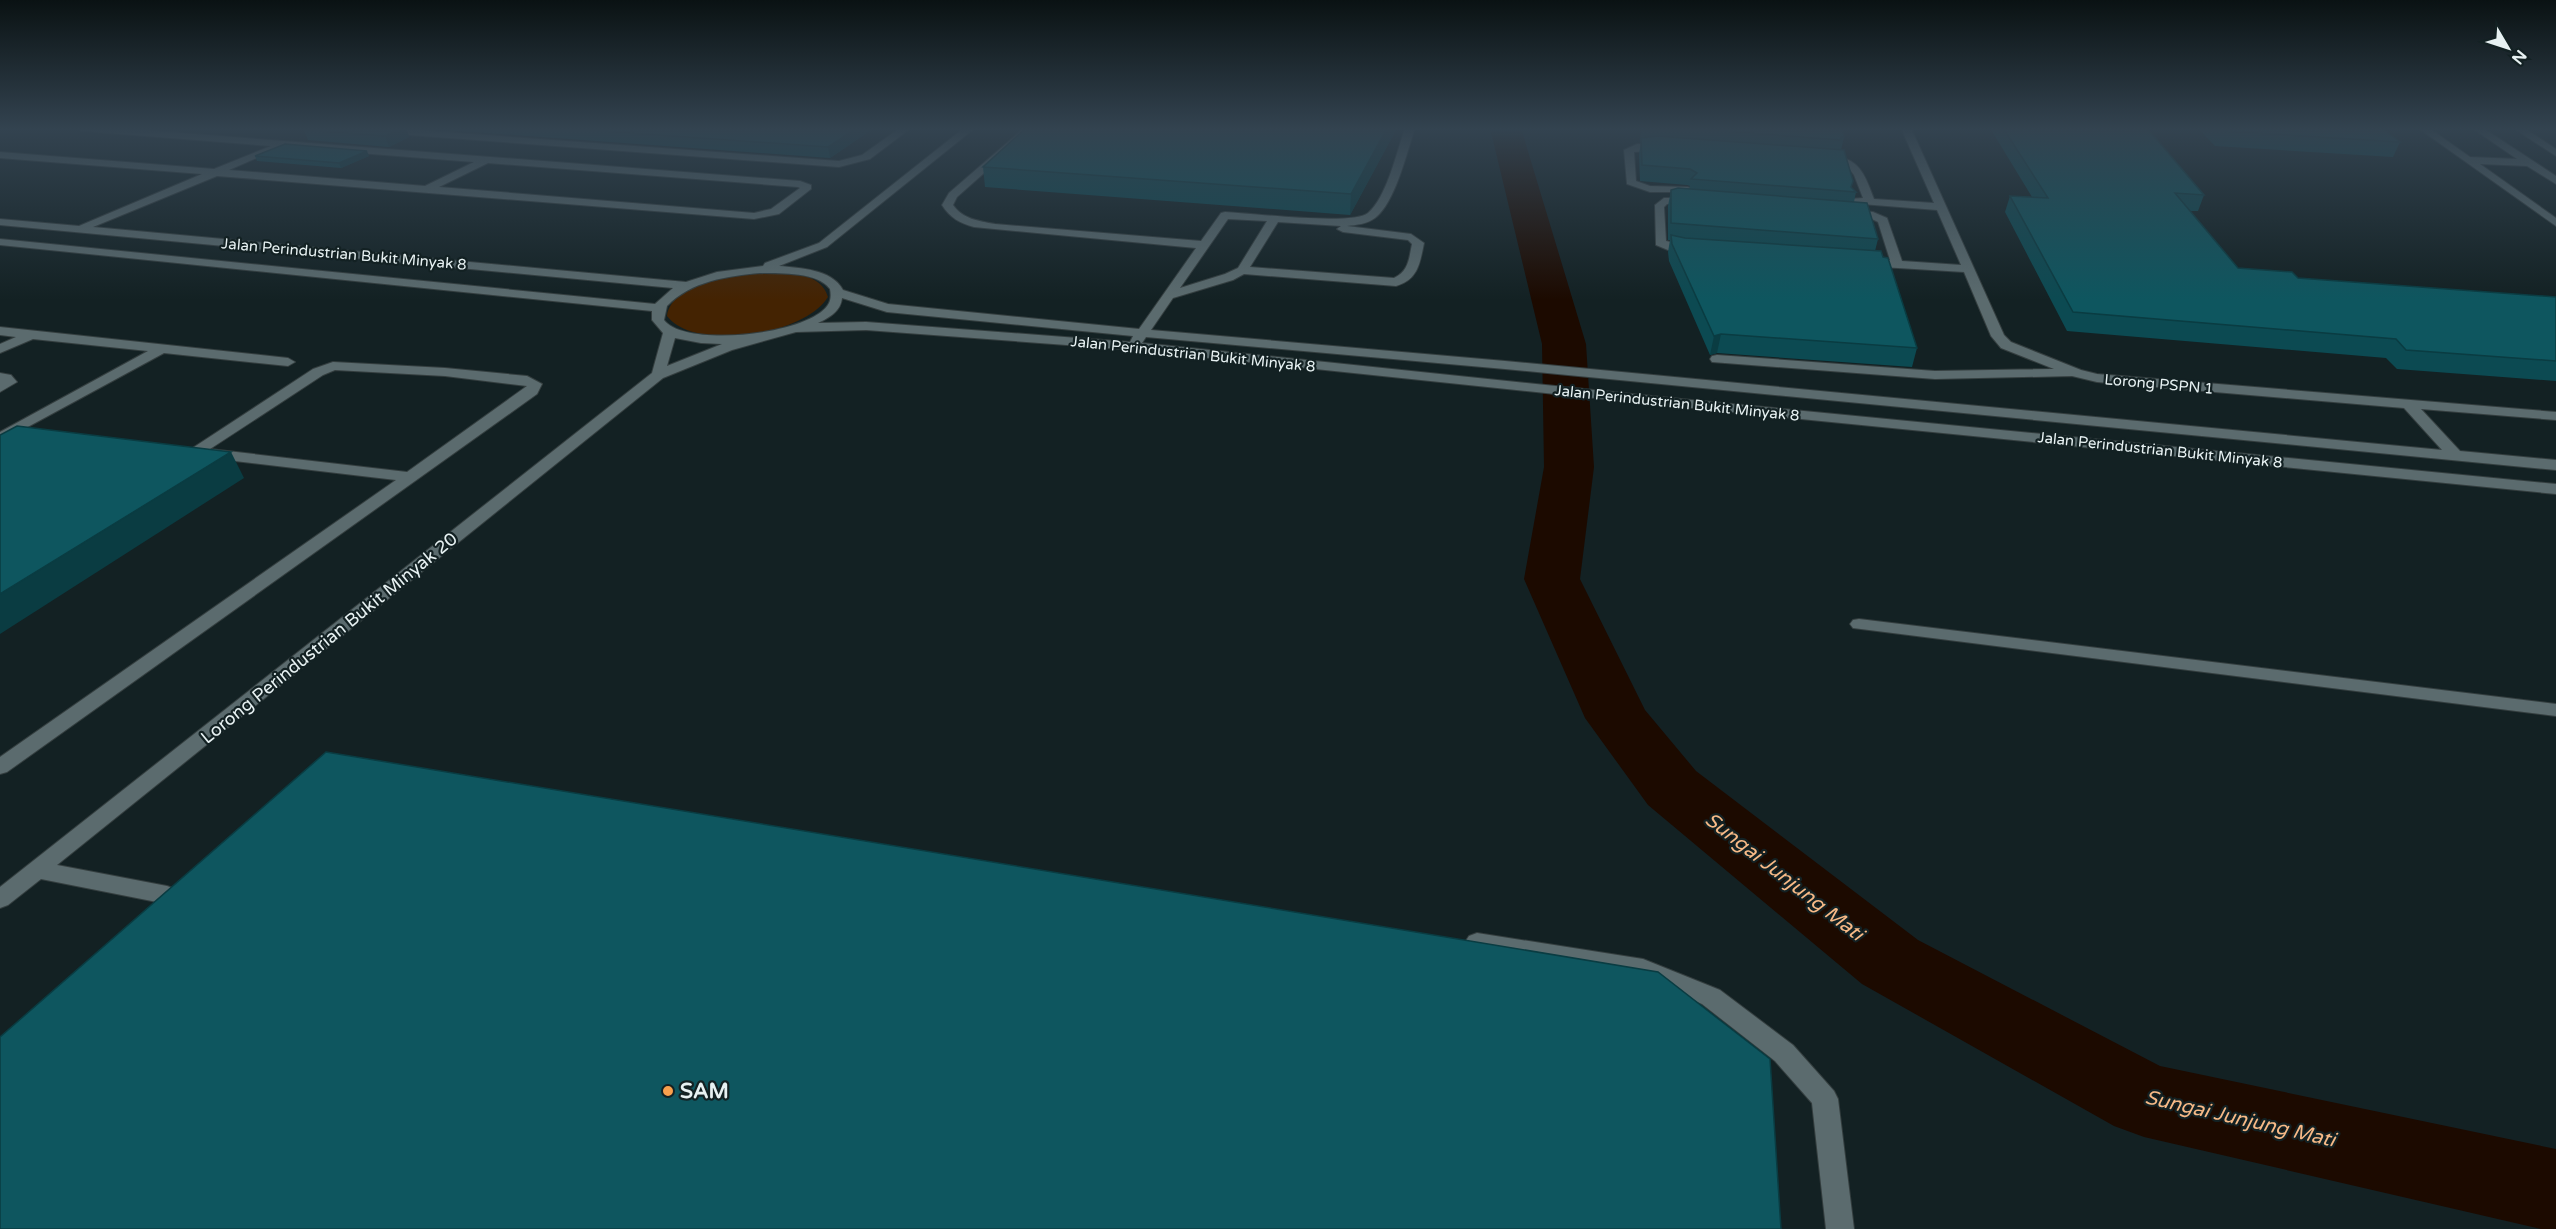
<svg xmlns="http://www.w3.org/2000/svg" width="2556" height="1229" font-family="'Varela Round',sans-serif">
<style>
.green{fill:#442302}
.lines{fill:none;stroke-linecap:round;stroke-linejoin:round}
.river{fill:#1c0a00;fill-rule:evenodd}
.minor-casing{stroke:#343e3f;stroke-width:2}
.minor{fill:#5b6b6e;fill-rule:evenodd}
.wall{fill:#0c4a52}
.shaded-wall{fill:#0a3c42}
.building{fill:#0e565f;stroke:#0a3c42;stroke-width:1.5}
.poi-dot{fill:#f9a04d;stroke:#132123;stroke-width:2}
.labels{text-anchor:middle;dominant-baseline:central;stroke-width:4.5;stroke-linejoin:round;paint-order:stroke}
.far-street-label{font-size:15px;fill:#e7f1f2;stroke:#132123}
.street-label{font-size:18px;fill:#e7f1f2;stroke:#132123}
.water-label{font-size:20px;font-style:italic;fill:#f7ba87;stroke:#132123}
.near-poi-label{font-size:21px;font-weight:bold;fill:#e7f1f2;stroke:#132123;text-anchor:start}
</style>
<rect width="100%" height="100%" fill="#132123"/>
<path class="green" d="M772,272C793,274 821,273 828,297C805,335 696,353 667,316C673,279 742,274 772,272Z"/>
<g class="lines">
<polygon class="river" points="1490,128 1521,128 1586,344 1594,467 1580,579 1645,710 1696,771 1918,940 2160,1066 2556,1149 2556,1229 2541,1229 2144,1137 2114,1126 1862,984 1648,805 1585,718 1524,579 1544,467 1542,344"/>
<g class="minor-casing">
<g id="minor">
<path d="M77,128H117L800,181L811,185V189L779,214L754,219L217,176L93,227L686,282L717,272L763,266L765,263L819,243L964,128H975L827,247L779,266C800,268 832,269 843,290L888,304L1139,329L1196,248L974,227C960,223 950,218 942,205L949,193L1024,128H1035L957,197L953,205C963,219 978,221 995,224L1201,241L1221,213L1225,212C1250,213 1352,226 1368,213C1387,197 1397,151 1405,128H1415C1407,152 1395,203 1375,218C1367,224 1356,225 1347,226L1411,234L1424,243C1420,263 1418,280 1396,286L1244,274L1233,280L1173,298L1151,330L1505,361L2442,450L2404,408L2097,382L2072,376L1935,379L1712,362L1710,359L1712,356L1717,355L1935,371L2054,369L2001,348L1991,336L1964,272L1865,266L1859,262L1865,258L1890,260L1878,222L1870,218L1842,213V209L1873,212L1887,218L1902,261L1961,265L1937,210L1849,203V199L1863,198L1854,175L1848,167L1818,158C1823,154 1829,155 1836,156C1861,160 1866,178 1874,199L1934,203L1901,128H1911L2004,335L2011,342L2081,370L2097,374L2556,412V420L2421,409L2460,451L2556,460V470L1505,369L1146,337L1142,343L1671,398L2556,484V494L1671,406L1134,350L866,330L796,332L732,350L663,378L57,865L167,886L175,889L178,895L175,901L167,904L41,879L8,905L0,908V887L652,373L663,333L652,320V311L0,245V239L655,304L673,288L0,225V219L79,226L202,174L0,158V152L214,169L271,146L82,131ZM282,147L474,162L425,186L229,170ZM488,163L798,187L800,188L771,209L754,213L439,187ZM1228,219L1267,221L1238,268L1225,274L1180,288ZM1278,222L1341,226L1337,229L1343,232L1408,240L1412,244C1409,258 1409,271 1394,278L1250,267ZM760,273C781,274 816,271 830,289C831,294 831,299 829,303C814,334 686,349 664,320L667,306C691,281 728,276 760,273ZM842,298L887,312L1133,336L1130,342L866,322L818,323C829,318 841,311 842,298ZM675,338L701,343L722,344L667,366Z"/>
<polygon points="349,128 390,128 839,161 862,155 900,128 911,128 870,159 839,167 354,131"/>
<polygon points="2418,128 2429,128 2470,157 2517,159 2472,128 2483,128 2556,176 2556,184 2527,166 2480,164 2556,218 2556,226"/>
<polygon points="2513,128 2524,128 2556,149 2556,156"/>
<polygon points="1637,144 1664,144 1669,147 1664,150 1634,152 1636,181 1650,186 1687,187 1691,188 1691,192 1650,192 1627,184 1624,150"/>
<polygon points="1693,198 1697,199 1697,203 1667,204 1664,207 1666,241 1698,248 1698,252 1668,250 1656,245 1655,205 1664,198"/>
<polygon points="0,327 288,358 295,362 288,366 164,353 0,442 0,432 148,351 33,339 0,353 0,344 16,337 0,335"/>
<path d="M333,362L445,368L527,376L542,384L537,394L7,772L0,774V757L396,480L209,458L202,454H191L188,451L313,369ZM335,370L445,376L527,386L407,472L210,449L323,375Z"/>
<polygon points="0,373 11,375 17,382 0,392"/>
<polygon points="1859,619 2556,704 2556,716 1853,628 1850,624 1853,620"/>
<polygon points="1477,933 1643,959 1720,990 1793,1045 1834,1091 1838,1099 1854,1229 1826,1229 1812,1103 1775,1061 1702,1004 1640,977 1469,948 1465,942 1469,936"/>
</g>
</g>
<use href="#minor" class="minor"/>
</g>
<g class="wall">
<polygon points="308,128 406,128 409,137 389,147 308,140 304,130"/>
<polygon points="418,128 874,128 830,158"/>
<polygon points="1397,128 1350,215 985,187 983,167"/>
<polygon points="1641,128 1842,128 1844,137 1841,150 1851,187 1856,192 1854,202 1878,239 1875,251 1917,348 1912,367 1717,353 1710,355 1669,261 1668,252 1670,240 1668,240 1668,206 1671,190 1689,189 1690,186 1687,185 1640,181 1639,154 1641,142 1640,142"/>
<polygon points="1990,128 2147,128 2204,195 2198,211 2190,211 2238,268 2298,278 2556,297 2556,381 2397,369 2386,358 2067,331 2005,212 2010,196 2032,197"/>
<polygon points="2198,128 2382,128 2400,142 2393,157 2215,146"/>
<polygon points="255,156 369,156 341,168 257,161"/>
</g>
<g class="shaded-wall">
<polygon points="403,128 406,128 409,137 389,147 385,136"/>
<polygon points="857,128 874,128 830,158 828,147"/>
<polygon points="1387,128 1397,128 1350,215 1351,194"/>
<polygon points="367,151 369,156 341,168 339,163"/>
<polygon points="1721,334 1717,353 1710,355 1714,336"/>
<polygon points="231,452 244,478 0,634 0,594"/>
</g>
<g class="building">
<polygon points="308,128 403,128 385,136 304,130"/>
<polygon points="559,128 857,128 828,147"/>
<polygon points="1026,128 1387,128 1351,194 983,167"/>
<polygon points="1684,128 1842,128 1844,137 1841,137 1841,140"/>
<polygon points="2003,128 2147,128 2204,195 2175,193 2238,268 2292,272 2298,278 2556,297 2556,361 2406,350 2396,339 2073,312 2010,196 2048,198"/>
<polygon points="2218,128 2382,128 2400,142 2221,131"/>
<polygon points="1657,136 1844,150 1853,181 1851,187 1856,192 1691,179 1697,173 1690,169 1642,165 1641,138"/>
<polygon points="285,144 367,151 339,163 255,156"/>
<polygon points="1678,188 1867,203 1878,239 1671,223 1671,190"/>
<polygon points="1671,235 1685,238 1881,251 1883,257 1888,258 1917,348 1721,334 1714,336 1672,244"/>
<polygon points="17,426 231,452 0,594 0,435"/>
<polygon points="326,752 1658,972 1770,1059 1781,1229 0,1229 0,1037"/>
</g>
<linearGradient id="sky" x2="0" y2="1"><stop stop-color="#0a1213"/><stop offset="0.43" stop-color="#334350"/><stop offset="1" stop-color="#334350" stop-opacity="0"/></linearGradient>
<rect width="2556" height="300" fill="url(#sky)"/>
<circle class="poi-dot" cx="668" cy="1091" r="6"/>
<g class="labels">
<g class="far-street-label">
<text transform="translate(344 254) rotate(5)">Jalan Perindustrian Bukit Minyak 8</text>
<text transform="translate(1193 354) rotate(6)">Jalan Perindustrian Bukit Minyak 8</text>
<text transform="translate(2159 384) rotate(5)">Lorong PSPN 1</text>
<text transform="translate(1677 403) rotate(6)">Jalan Perindustrian Bukit Minyak 8</text>
<text transform="translate(2160 450) rotate(6)">Jalan Perindustrian Bukit Minyak 8</text>
</g>
<g class="street-label">
<text transform="translate(329 638) rotate(-39)">Lorong Perindustrian Bukit Minyak 20</text>
</g>
<g class="water-label">
<text transform="translate(1784 877) rotate(38)">Sungai Junjung Mati</text>
<text transform="translate(2240 1119) rotate(13)">Sungai Junjung Mati</text>
</g>
<g class="near-poi-label">
<text x="680" y="1091">SAM</text>
</g>
</g>
<g transform="translate(2508 48) rotate(129)" stroke="#132123" stroke-width="4.5" paint-order="stroke">
<path d="M0-4.5L10 22L0 15L-10 22Z" fill="#e7f1f2"/>
<text y="-9" font-size="16" font-weight="bold" text-anchor="middle" fill="#e7f1f2">N</text>
</g>
</svg>
